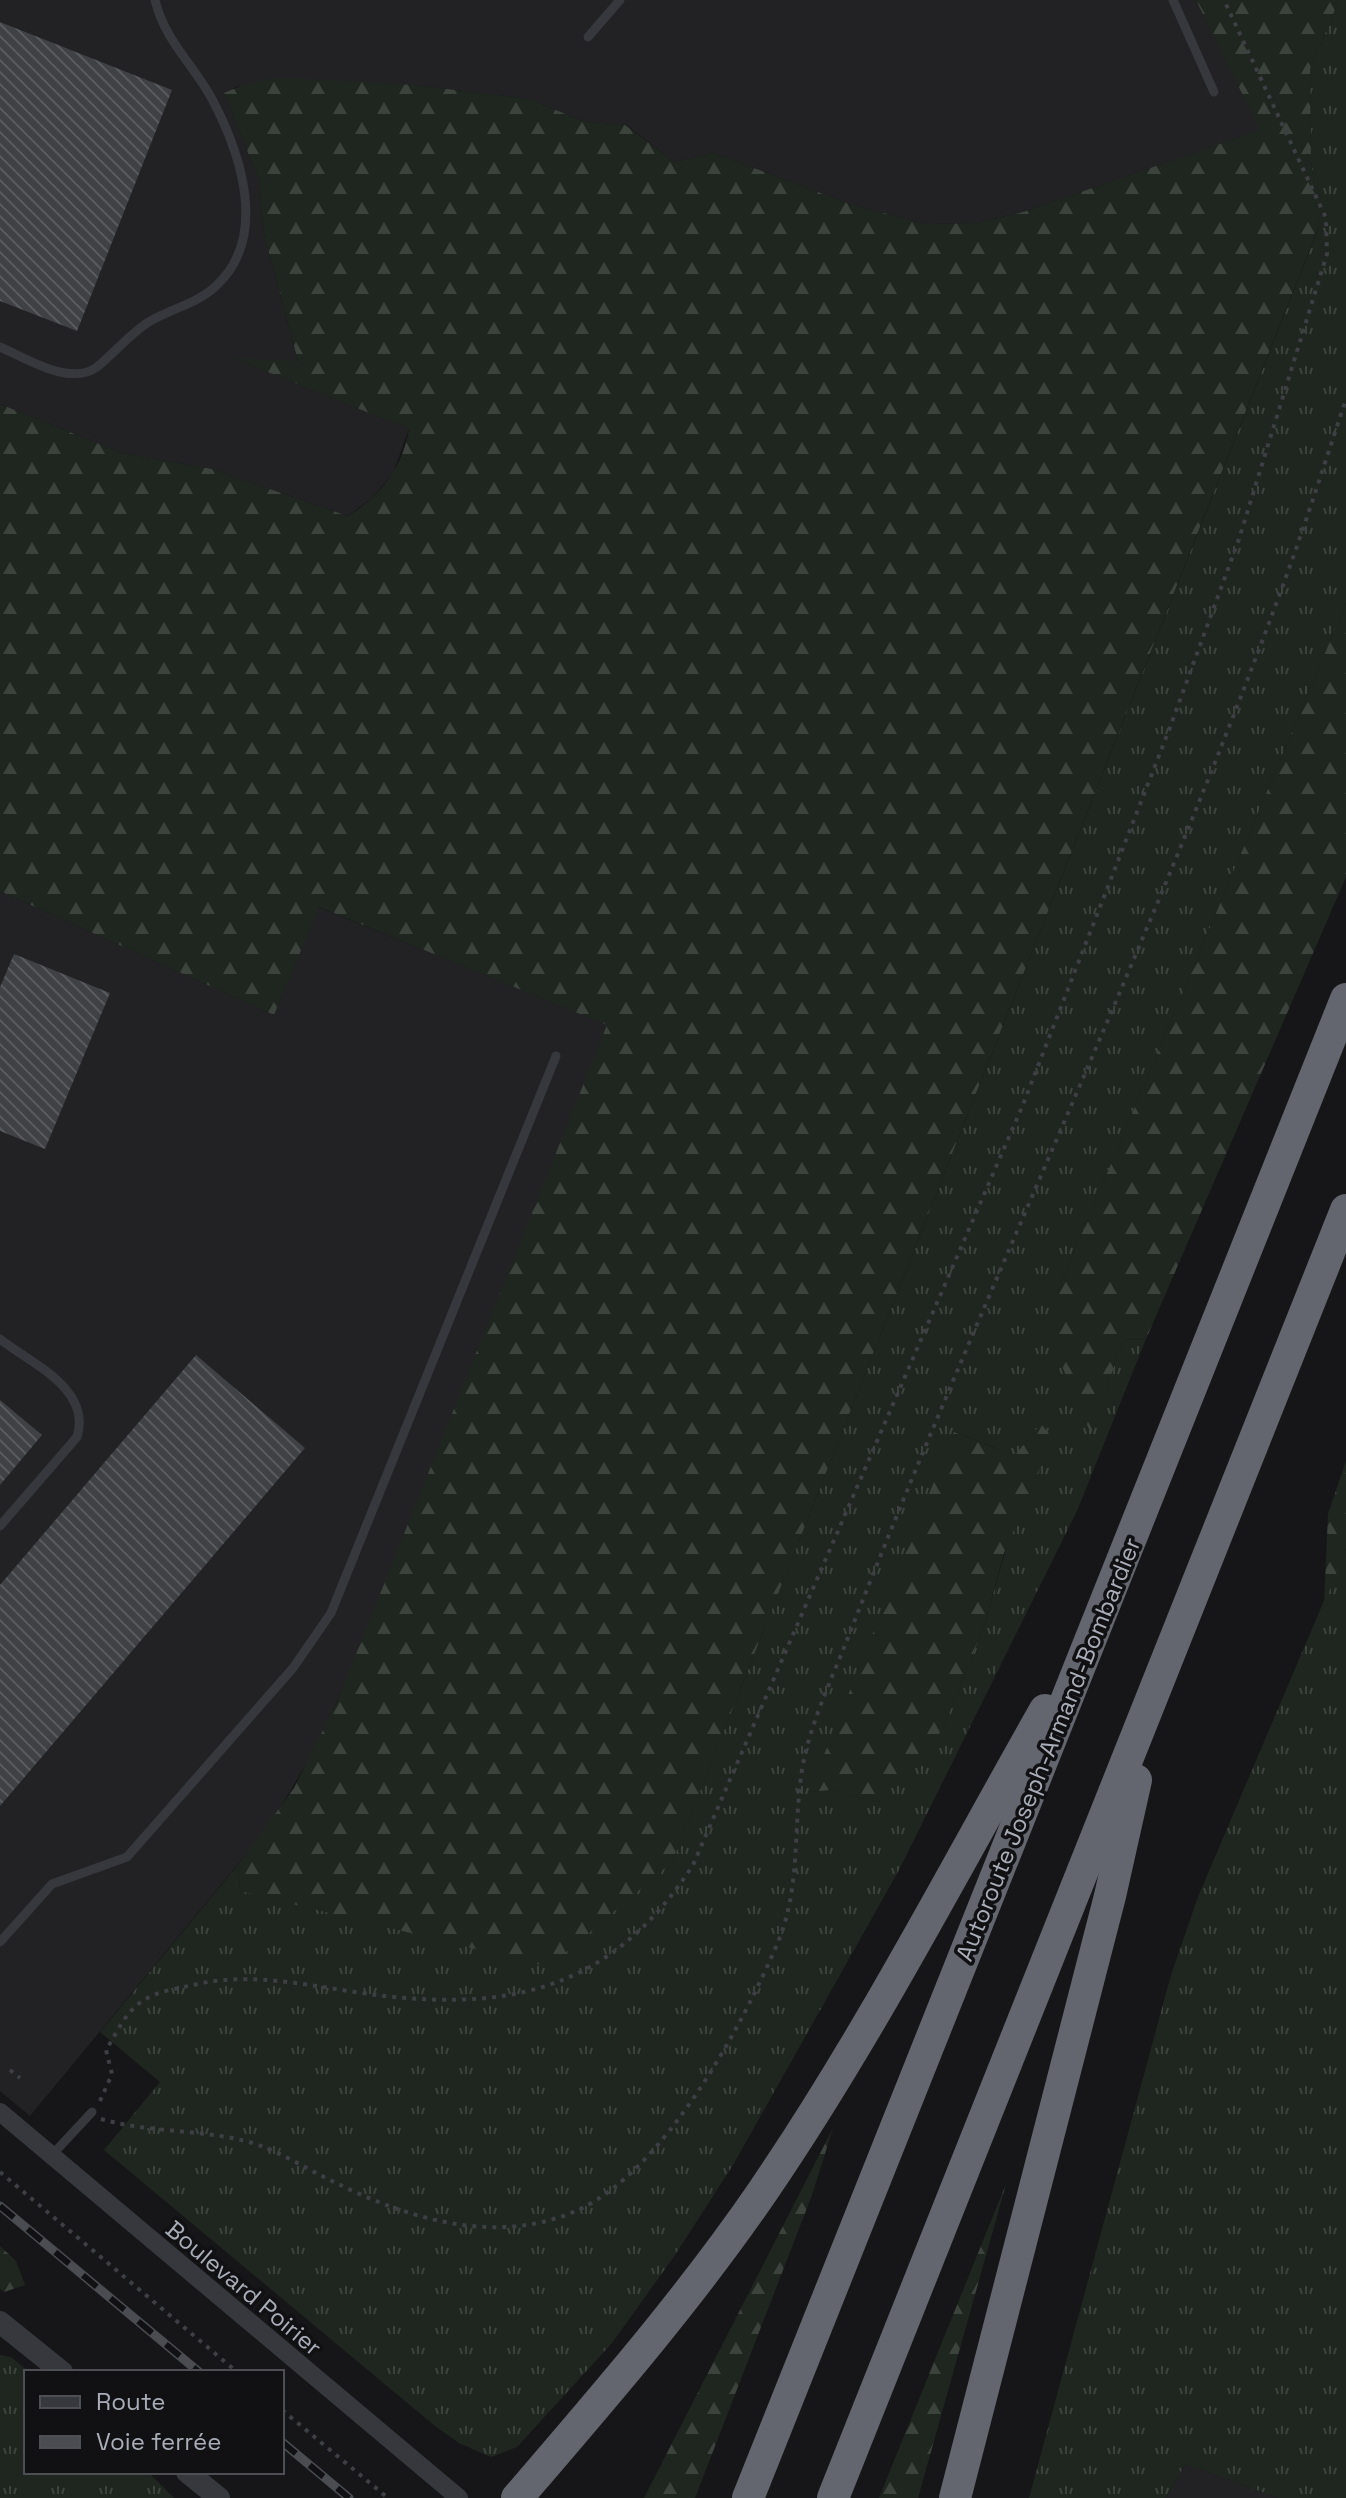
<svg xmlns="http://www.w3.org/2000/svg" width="1346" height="2498" font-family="'Space Grotesk',sans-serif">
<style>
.built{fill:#222225}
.grass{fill:url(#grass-tufts);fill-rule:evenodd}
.forest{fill:url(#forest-firs)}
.building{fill:url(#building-back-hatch)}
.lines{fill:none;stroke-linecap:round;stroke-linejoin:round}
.path{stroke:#3d3f44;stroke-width:4;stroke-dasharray:4 6;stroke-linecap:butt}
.service{stroke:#37383d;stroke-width:9}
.minor{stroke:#37383d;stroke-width:18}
.tertiary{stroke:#37383d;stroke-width:22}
.motorway{stroke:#63666e;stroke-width:32}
.rail-casing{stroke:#4a4c52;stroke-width:9}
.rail{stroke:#111113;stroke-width:6;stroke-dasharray:18;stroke-linecap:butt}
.labels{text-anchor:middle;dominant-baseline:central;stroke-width:7;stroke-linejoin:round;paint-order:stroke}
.street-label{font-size:24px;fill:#a8adb8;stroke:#111113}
</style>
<defs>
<pattern id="grass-tufts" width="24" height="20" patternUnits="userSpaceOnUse" patternTransform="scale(2)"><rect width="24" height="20" fill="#1e261f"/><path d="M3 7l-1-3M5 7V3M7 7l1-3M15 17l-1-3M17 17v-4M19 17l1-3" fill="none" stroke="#3c433d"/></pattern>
<pattern id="forest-firs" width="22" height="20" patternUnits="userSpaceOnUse" patternTransform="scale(2)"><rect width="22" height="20" fill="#1e261f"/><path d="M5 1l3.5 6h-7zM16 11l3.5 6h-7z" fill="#3c433d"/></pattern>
<pattern id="building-back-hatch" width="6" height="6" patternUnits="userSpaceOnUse" patternTransform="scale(2)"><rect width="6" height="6" fill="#404145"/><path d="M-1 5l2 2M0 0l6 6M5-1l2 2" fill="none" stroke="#595a5e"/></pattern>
</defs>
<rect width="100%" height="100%" fill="#161618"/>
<g class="built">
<polygon points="0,0 1196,0 1261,130 1023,212 977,223 925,224 850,204 714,153 675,162 626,125 582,121 530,99 414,85 238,86 224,93 259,180 264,234 298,362 236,359 409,429 393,473 373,497 348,516 212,469 122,453 0,404"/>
<polygon points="0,891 274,1015 318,907 608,1025 366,1636 317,1746 268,1828 30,2116 0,2091"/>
<polygon points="1185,2464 1279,2498 1166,2498"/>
</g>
<g class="grass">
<path d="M1339,0H1346V603L1056,1295L1074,1393L1091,1433L1123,1340L1146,1339L1077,1511L899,1870L733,2165L675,2255L612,2343L517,2447L491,2457L459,2443L435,2426L104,2150L160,2082L100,2032L238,1865L240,1891L672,1862L1319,227L1311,161L1310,69ZM1041,1424L984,1627L943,1728L878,1802L831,1790L810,1792L955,1432L1015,1455Z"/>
<polygon points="1346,1549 1346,2498 1279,2498 1185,2464 1166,2498 1029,2498 1171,1975 1198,1897"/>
<polygon points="0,2355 11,2357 29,2372 26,2372 26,2472 148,2472 174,2498 0,2498"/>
</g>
<g class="forest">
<path d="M1196,0H1339L1310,69L1311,161L1319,226L672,1862L549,1967L240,1891L238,1865L294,1788L337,1702L607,1025L319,907L274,1015L0,891V404L122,453L212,469L348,516C381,496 403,466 409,429L233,358L298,361L264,234L259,180L224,93C245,83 266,78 289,78L414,85L530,99L582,121L625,125L675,162L714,153L850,204L925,224L977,223L1023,212L1260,130Z"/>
<polygon points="1346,603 1346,877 1146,1339 1123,1340 1091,1434 1053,1345 1056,1295"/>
<polygon points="1041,1424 1053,1439 1004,1553 984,1627 943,1728 924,1755 878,1802 831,1790 809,1792 954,1432 1015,1455"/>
<polygon points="1346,1461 1346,1549 1324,1605 1328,1514"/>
<polygon points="833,2128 812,2195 695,2498 644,2498"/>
<polygon points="1006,2184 918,2498 879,2498"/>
<polygon points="0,2246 16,2261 25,2285 4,2292 0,2289"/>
</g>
<g class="building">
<polygon points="0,22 172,90 77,331 0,301"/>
<polygon points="14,954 110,993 45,1149 0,1131 0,987"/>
<polygon points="196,1355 305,1448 0,1806 0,1585"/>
<polygon points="0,1400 42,1435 0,1485"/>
</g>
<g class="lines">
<g class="path">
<polyline points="10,2070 20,2078"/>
<path d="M100,2101L112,2074L106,2050C116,2034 125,2013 141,2002C156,1991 176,1989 193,1985C248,1972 301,1984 355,1992C501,2014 609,1995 693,1865L1022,1107L1169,730L1239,539L1327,254L1326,218L1224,0"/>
<path d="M101,2119C149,2133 202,2129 249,2142C277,2150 303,2167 328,2179C405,2218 497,2248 580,2209C665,2169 742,2027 778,1942C801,1887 793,1827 802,1770C809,1726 831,1681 847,1640C985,1287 1151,944 1282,588C1305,526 1325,462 1346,399"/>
<polyline points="0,2172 237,2372"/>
<polyline points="282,2410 388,2498"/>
</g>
<g class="service">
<polyline points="1173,0 1214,92"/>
<polyline points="588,37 620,0"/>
<path d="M0,347C26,358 70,387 97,367C114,353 128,336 147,323C169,309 197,304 216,286C269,237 241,154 212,99C193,64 165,41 155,0"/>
<path d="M0,1339C32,1364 92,1389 77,1437L0,1526"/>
<polyline points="0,1942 52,1884 127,1857 293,1668 331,1613 556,1056"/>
<polyline points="51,2156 92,2112"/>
</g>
<polyline class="minor" points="0,2112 459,2498"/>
<g class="tertiary">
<polyline points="0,2322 62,2372"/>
<polyline points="187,2472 219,2498"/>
</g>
<g class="motorway">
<path d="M517,2498C602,2399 689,2299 763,2191C868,2037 953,1872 1045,1710"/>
<polyline points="748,2498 1346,999"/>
<polyline points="833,2498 1346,1210"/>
<polyline points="955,2498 1110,1896 1136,1780"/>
</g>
<g class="rail-casing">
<g id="rail">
<polyline points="0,2206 199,2372"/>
<polyline points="282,2442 349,2498"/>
</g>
</g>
<use href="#rail" class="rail"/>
</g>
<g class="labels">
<g class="street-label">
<text transform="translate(1048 1749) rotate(-68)">Autoroute Joseph-Armand-Bombardier</text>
<text transform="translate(244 2288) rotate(40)">Boulevard Poirier</text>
</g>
</g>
<rect x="24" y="2370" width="260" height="104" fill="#111113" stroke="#4d4f55" stroke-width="2"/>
<rect x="40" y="2396" width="40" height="12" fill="#37383d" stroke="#4d4f55" stroke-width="2"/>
<text x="96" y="2410" font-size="24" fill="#a8adb8">Route</text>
<rect x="40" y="2436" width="40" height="12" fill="#4a4c52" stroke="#4d4f55" stroke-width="2"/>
<text x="96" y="2450" font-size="24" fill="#a8adb8">Voie ferrée</text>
</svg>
